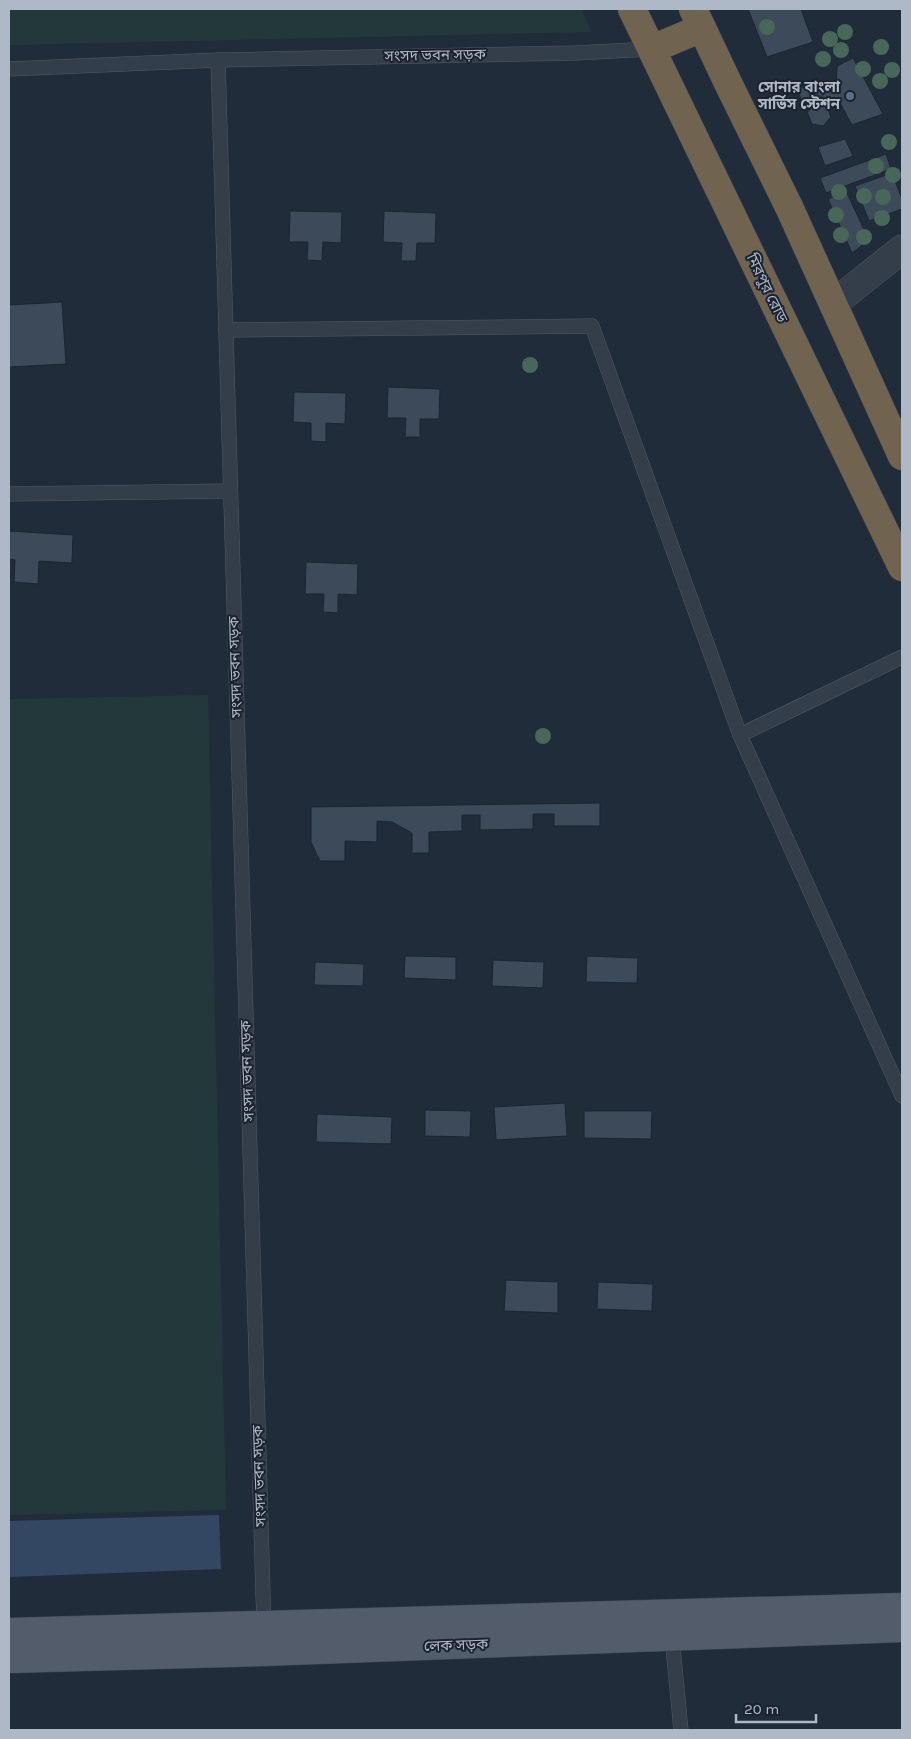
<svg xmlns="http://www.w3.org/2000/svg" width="911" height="1739" font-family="Karla,'Noto Sans Bengali',sans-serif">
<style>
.green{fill:#23383b}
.water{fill:#344762}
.building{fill:#3d4a59;stroke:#1c2531}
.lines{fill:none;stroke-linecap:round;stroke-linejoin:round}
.lane-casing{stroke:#525b68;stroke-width:15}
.street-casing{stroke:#525b68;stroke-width:29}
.primary-casing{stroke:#3e4753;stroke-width:29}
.highway-casing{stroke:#3f4855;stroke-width:29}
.lane{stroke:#343d4a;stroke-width:14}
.street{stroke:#343d4a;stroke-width:28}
.primary{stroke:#525c6a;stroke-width:28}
.highway{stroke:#706451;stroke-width:28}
.tree{fill:#476758}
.service-dot{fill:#5c6f8a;stroke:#1a232f;stroke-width:2}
.labels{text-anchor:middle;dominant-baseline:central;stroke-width:4;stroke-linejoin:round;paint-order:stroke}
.street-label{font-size:15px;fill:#afb8c6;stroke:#1a232f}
.poi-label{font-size:15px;font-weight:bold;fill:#afb8c6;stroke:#1a232f;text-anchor:end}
</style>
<rect width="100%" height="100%" fill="#212c3a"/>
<g class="green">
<polygon points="9,9 581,9 592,32 9,45"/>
<polygon points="208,695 226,1510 9,1515 9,699"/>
</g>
<polygon class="water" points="219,1515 221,1569 9,1577 9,1521"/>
<g class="building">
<polygon points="748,9 801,9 813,42 767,57"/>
<polygon points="853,58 883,114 852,125 839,101 826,104 817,103 822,93 836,89 837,66"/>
<polygon points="809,82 817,84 823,95 817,103 826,104 831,117 823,126 812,124 807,112 812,108 811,105 803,104 799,94 800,89"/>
<polygon points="845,139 853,156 825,166 818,147"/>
<polygon points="886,154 891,169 826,193 820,178"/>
<polygon points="892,173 902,199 902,209 869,221 855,186"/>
<polygon points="846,191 869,240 852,253 828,199"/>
<polygon points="290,211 342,212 341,243 323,242 322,261 307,260 308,242 289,242"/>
<polygon points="384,211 436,213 435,243 417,243 416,261 401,261 402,243 383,242"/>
<polygon points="62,302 66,364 9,367 9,305"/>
<polygon points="388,387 440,389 439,419 420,419 420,437 405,437 406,418 387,418"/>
<polygon points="294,392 346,393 345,424 326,423 326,442 311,441 311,423 293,422"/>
<polygon points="9,531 73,535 72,563 39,561 38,584 14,582 15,560 9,559"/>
<polygon points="306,562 358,564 357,595 338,594 338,613 323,612 324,594 305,594"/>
<polygon points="600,803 600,826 554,826 554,814 533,814 533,829 480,830 480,815 462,815 462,831 429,832 429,853 412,853 412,833 392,822 377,821 377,842 345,841 345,861 320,861 311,842 311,807"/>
<polygon points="405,956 456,957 456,980 404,978"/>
<polygon points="587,956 638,958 637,983 586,982"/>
<polygon points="493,960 544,962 543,988 492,986"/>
<polygon points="315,962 364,964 363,986 314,985"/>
<polygon points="565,1103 567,1136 496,1140 494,1107"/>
<polygon points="425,1110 471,1111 470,1137 425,1136"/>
<polygon points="584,1111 652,1111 651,1139 584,1138"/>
<polygon points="317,1114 392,1117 391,1144 316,1142"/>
<polygon points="506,1280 558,1282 558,1313 504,1311"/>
<polygon points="598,1282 653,1284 652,1311 597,1309"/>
</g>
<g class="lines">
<g class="lane-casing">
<g id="lane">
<polyline points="9,69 218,60"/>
<polyline points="226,330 592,326 740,735 902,657"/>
<polyline points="9,494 230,491"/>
<polyline points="740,735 902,1096"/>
<polyline points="264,1628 218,60 575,53 652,49"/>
<polyline points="672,1637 681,1730"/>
</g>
</g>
<g class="street-casing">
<polyline id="street" points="833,304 902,249"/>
</g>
<g class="primary-casing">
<g id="primary">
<polyline points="9,1632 902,1607"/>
<polyline points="9,1659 264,1652 902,1628"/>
</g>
</g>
<g class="highway-casing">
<g id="highway">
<polyline points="632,9 902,567"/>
<polyline points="693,9 728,83 790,209 902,456"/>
<polyline points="652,49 702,28"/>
</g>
</g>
<use href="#lane" class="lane"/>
<use href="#street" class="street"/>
<use href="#primary" class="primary"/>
<use href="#highway" class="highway"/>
</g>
<g class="tree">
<circle cx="767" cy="27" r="8"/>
<circle cx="845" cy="32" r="8"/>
<circle cx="830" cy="39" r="8"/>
<circle cx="881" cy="47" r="8"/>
<circle cx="841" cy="50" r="8"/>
<circle cx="823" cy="59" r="8"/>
<circle cx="863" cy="69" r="8"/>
<circle cx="892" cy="70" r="8"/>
<circle cx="880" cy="81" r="8"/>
<circle cx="889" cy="142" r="8"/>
<circle cx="876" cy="166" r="8"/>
<circle cx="893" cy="175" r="8"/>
<circle cx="839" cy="192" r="8"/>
<circle cx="864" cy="196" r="8"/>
<circle cx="883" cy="197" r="8"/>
<circle cx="836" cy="215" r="8"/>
<circle cx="882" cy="218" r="8"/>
<circle cx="841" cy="235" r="8"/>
<circle cx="864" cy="237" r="8"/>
<circle cx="530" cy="365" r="8"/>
<circle cx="543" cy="736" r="8"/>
</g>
<circle class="service-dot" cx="850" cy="96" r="5"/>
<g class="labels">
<g class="street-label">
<text transform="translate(435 55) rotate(-1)">সংসদ ভবন সড়ক</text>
<text transform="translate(767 288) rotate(64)">মিরপুর রোড</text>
<text transform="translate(235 667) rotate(-92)">সংসদ ভবন সড়ক</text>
<text transform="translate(247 1071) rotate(-92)">সংসদ ভবন সড়ক</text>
<text transform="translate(259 1476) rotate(-92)">সংসদ ভবন সড়ক</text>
<text transform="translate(456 1645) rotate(-2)">লেক সড়ক</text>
</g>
<g class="poi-label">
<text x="840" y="87">সোনার বাংলা<tspan x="840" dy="17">সার্ভিস স্টেশন</tspan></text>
</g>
</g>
<rect width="911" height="1739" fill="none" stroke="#afb8c6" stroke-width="20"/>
<path d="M736 1714v8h80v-8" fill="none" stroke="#afb8c6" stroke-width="2.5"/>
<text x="744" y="1714" font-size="15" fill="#afb8c6" stroke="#1a232f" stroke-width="4" paint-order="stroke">20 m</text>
</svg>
